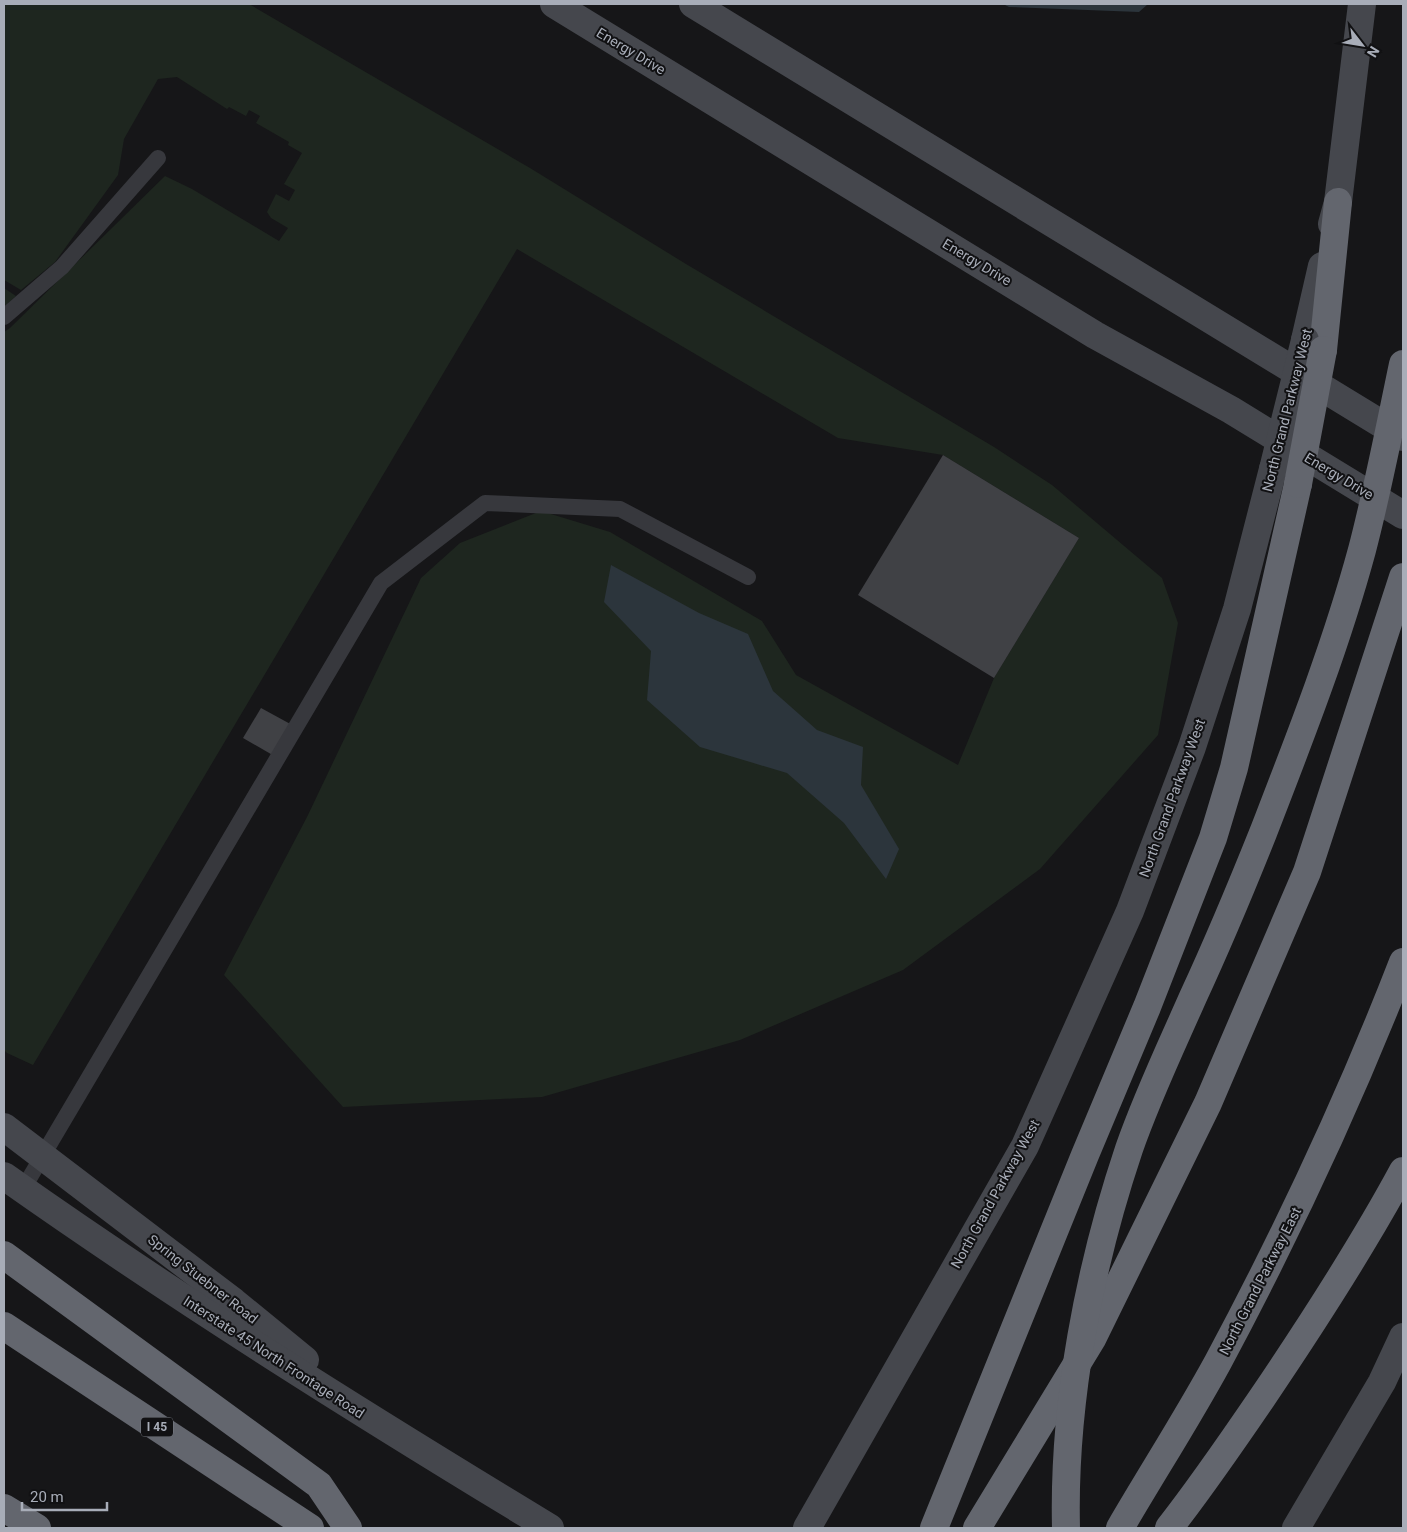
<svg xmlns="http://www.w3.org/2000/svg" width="1407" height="1532" font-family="Roboto,sans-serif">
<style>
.green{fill:#1e261f}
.water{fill:#2c353c}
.building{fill:#404145}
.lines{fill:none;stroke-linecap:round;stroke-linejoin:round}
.lane{stroke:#37383d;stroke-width:16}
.secondary{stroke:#45474d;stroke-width:28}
.highway{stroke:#63666e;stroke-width:28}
.secondary-bridge{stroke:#45474d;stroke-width:28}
.highway-bridge{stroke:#63666e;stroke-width:28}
.labels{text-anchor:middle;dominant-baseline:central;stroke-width:4;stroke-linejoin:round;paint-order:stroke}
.shield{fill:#111113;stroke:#7b7e86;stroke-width:1}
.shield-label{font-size:12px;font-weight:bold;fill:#a8adb8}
.street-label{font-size:14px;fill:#a8adb8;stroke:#111113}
</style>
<rect width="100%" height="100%" fill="#161618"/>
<g class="green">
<polygon points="4,4 249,4 530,168 686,264 994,447 1052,485 1162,578 1178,623 1158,735 1040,869 903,970 740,1040 542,1097 343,1107 224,975 307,817 421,578 460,543 541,511 610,532 762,621 796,675 958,765 994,678 1079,538 943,455 838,438 517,249 33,1065 7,1053 4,1050 4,332 10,328 165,176 192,189 279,241 288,228 271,218 267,212 276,194 289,201 295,190 284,184 302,153 288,145 289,142 256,123 260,116 249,110 246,116 229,107 227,109 177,77 158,79 124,139 118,175 55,262 21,290 4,280"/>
<polygon points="4,288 16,296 4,307"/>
</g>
<g class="water">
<polygon points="1003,4 1148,4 1139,12 1009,7"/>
<polygon points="611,565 699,613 748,634 773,691 817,730 863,747 861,785 899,849 886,879 844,823 787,773 700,747 647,700 651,651 604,602"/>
</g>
<g class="building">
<polygon points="943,455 1079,538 994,678 858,595"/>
<polygon points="261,708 294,726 276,757 243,738"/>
</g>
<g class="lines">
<g class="lane">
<polyline points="4,317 62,267 158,158"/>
<polyline points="23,1189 381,583 485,503 620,509 748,577"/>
</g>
<g class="secondary">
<polyline points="554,4 1095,335 1231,410 1403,515"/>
<polyline points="693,4 1403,437"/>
<polyline points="1332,224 1338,202 1362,4"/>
<polyline points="1305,340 1322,266"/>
<polyline points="4,1127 234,1302 305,1360"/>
<path d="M4,1176C181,1301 365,1416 550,1528"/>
<polyline points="807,1528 1025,1146 1130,911 1192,747 1237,609 1273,469"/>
<polyline points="1296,1528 1382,1382 1403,1337"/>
</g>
<g class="highway">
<polyline points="1323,350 1338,202"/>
<polyline points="4,1255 319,1485 348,1528"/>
<polyline points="4,1326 310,1528"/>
<polyline points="4,1508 37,1528"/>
<polyline points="934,1528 1085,1155 1147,1007 1213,838 1234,768 1298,484"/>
<polyline points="977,1528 1092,1339 1208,1103 1307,872 1403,577"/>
<path d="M1120,1528C1152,1473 1187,1419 1218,1362C1287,1233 1350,1099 1403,962"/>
<path d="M1169,1528C1202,1486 1232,1442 1262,1398C1312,1324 1361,1249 1403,1171"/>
</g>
<polyline class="secondary-bridge" points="1273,469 1305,340"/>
<g class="highway-bridge">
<polyline points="1298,484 1323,350"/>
<path d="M1066,1528C1063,1403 1089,1268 1129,1149C1147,1097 1171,1047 1193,997C1218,943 1241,888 1263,833C1299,740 1336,646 1362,550C1378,489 1390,426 1403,364"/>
</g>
</g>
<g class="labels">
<rect class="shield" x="141" y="1417.5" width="32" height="19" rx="4"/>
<g class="shield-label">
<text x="157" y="1427">I 45</text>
</g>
<g class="street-label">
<text transform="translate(631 51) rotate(31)">Energy Drive</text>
<text transform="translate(977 262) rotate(31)">Energy Drive</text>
<text transform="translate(1287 410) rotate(-76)">North Grand Parkway West</text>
<text transform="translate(1339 476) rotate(31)">Energy Drive</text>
<text transform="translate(1172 798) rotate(-70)">North Grand Parkway West</text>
<text transform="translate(995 1194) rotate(-61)">North Grand Parkway West</text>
<text transform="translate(203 1279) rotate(38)">Spring Stuebner Road</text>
<text transform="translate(1260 1281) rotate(-63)">North Grand Parkway East</text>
<text transform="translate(274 1357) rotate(33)">Interstate 45 North Frontage Road</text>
</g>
</g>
<rect width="1407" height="1532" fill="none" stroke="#a8adb8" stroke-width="10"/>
<g transform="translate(1362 45) rotate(121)" stroke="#111113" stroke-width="4" paint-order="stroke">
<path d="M0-4L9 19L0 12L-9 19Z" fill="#a8adb8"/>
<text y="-8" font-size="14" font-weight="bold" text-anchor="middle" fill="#a8adb8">N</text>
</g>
<path d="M22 1502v8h85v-8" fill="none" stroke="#a8adb8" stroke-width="2.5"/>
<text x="30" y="1502" font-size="15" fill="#a8adb8" stroke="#111113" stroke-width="4" paint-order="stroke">20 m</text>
</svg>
